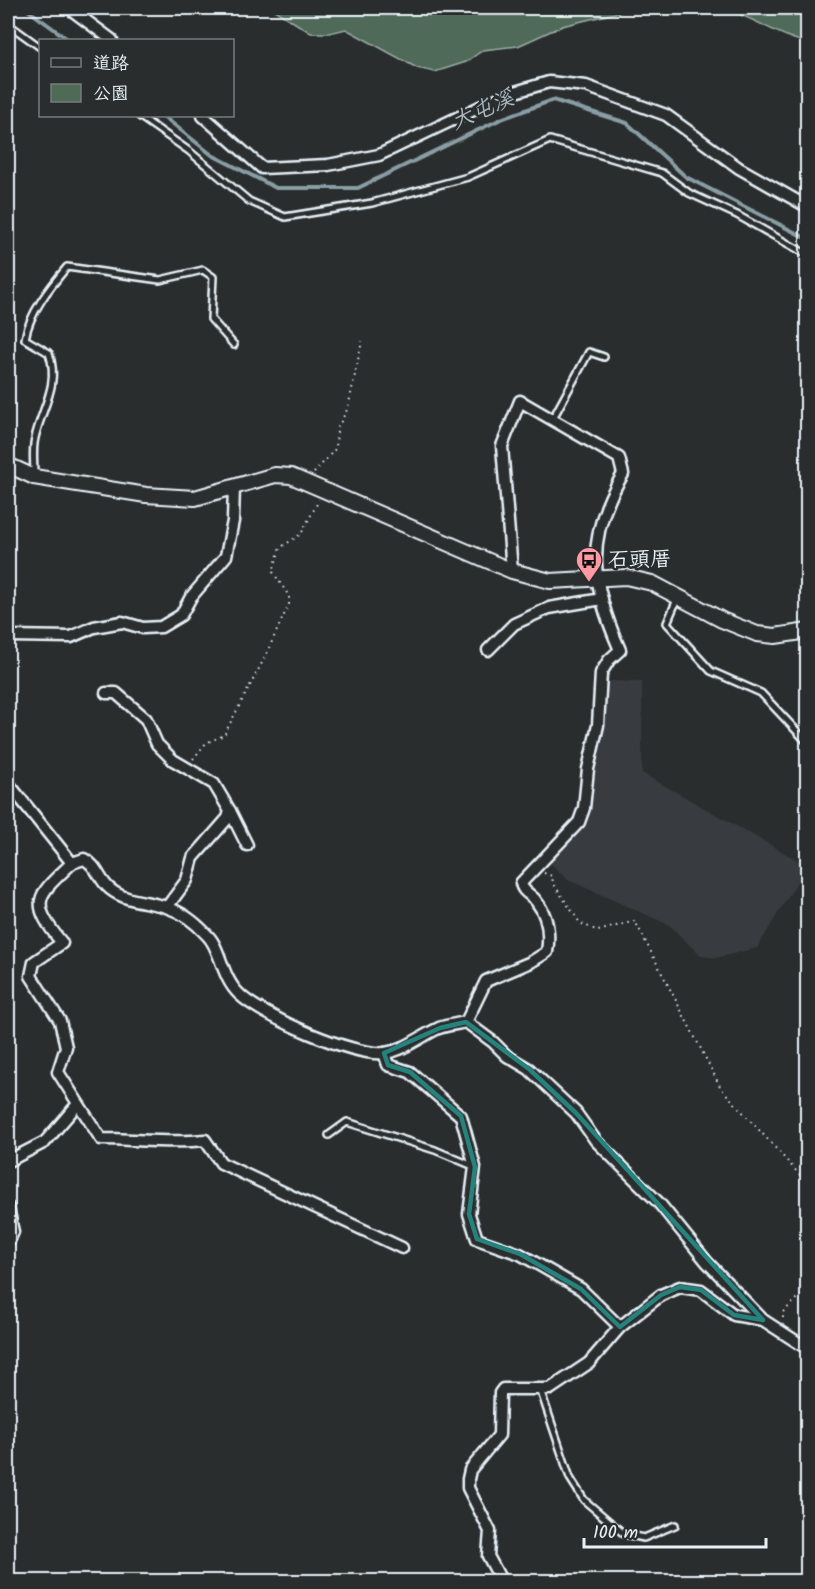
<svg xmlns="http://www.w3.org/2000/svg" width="815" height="1589" font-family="Kalam,'LXGW WenKai TC',sans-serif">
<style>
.built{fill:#383a40}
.green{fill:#506a58;stroke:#9caea8;stroke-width:1.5}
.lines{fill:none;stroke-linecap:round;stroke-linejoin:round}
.stream{stroke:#899ea5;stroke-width:4}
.lane-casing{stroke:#e8f1f8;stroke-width:10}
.street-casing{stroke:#e8f1f8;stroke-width:15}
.secondary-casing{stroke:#e8f1f8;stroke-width:18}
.path{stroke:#e8f1f8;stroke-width:2;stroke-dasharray:1.5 4.5;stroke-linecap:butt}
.lane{stroke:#2a2d2e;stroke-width:5}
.street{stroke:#2a2d2e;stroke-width:10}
.secondary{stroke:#2a2d2e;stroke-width:14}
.marked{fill:none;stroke:#25827c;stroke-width:4.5;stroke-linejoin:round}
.labels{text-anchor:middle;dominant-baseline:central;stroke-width:5;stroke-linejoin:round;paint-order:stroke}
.poi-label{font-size:21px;fill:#e8f1f8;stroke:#2a2d2e;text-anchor:start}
.water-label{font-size:22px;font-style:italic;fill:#a9b9c1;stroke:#2a2d2e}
</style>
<rect width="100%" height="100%" fill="#2a2d2e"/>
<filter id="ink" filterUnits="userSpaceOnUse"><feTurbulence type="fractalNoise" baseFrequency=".0167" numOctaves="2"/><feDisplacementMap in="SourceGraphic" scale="12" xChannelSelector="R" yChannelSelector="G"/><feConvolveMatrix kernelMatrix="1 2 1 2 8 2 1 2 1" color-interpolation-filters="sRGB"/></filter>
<g filter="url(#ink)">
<polygon class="built" points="602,681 642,682 642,773 799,861 802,874 757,948 716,958 701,956 669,925 568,880 548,861 566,828 582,813 591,799"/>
<g class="green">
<polygon points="271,8 636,8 562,26 518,46 483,50 466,62 435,72 417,68 346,29 329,33 311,33"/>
<path d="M720,8H807V43C777,36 751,15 720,8Z"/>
</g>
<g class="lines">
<g class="stream">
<polyline points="25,8 69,40"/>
<polyline points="163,116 212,155 276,188 358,188 501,119 553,100 627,123 686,177 808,239"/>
</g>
<g class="lane-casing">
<g id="lane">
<polyline points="8,24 40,47"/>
<polyline points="139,116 189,151 249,201 285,217 372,203 468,177 550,140 662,173 689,193 737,215 808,255"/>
<polyline points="552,420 589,352 604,357"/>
<path d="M34,475C34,463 32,449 35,438C42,407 60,385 49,353L25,339C29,313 51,286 67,267L160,280L203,270L213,277L211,319L234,345"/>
<polyline points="678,597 667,623 711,671 761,693 808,743"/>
<polyline points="329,1135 347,1122 435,1150 473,1166"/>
<polyline points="540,1389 570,1478 584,1500 624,1534 644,1538 675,1525"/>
</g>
</g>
<g class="street-casing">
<g id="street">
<polyline points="69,8 112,40"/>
<polyline points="203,116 262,168 328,165 379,155 505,95 549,82 586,86 666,115 739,168 808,207"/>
<polyline points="8,636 71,637 94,627 122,622 143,628 161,627 181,615 191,597 226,556 233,521 234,486"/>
<polyline points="488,650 514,624 549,608 602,599"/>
<polyline points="106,693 116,693 146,719 157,744 173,760 214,784 230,811 228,818 193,858 187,880 167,907"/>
<path d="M8,783L72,863L84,859C97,865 99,880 110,889C126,902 148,901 166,907C182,912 196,923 207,935C221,948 221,977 239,994C261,1016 355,1057 385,1053C405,1050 421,1036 439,1028C447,1025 457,1024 466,1022L493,1042L507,1056L529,1069L576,1113L596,1141L659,1203L707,1262L763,1320L808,1349"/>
<polyline points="230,811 247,845"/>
<path d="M72,863C37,896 28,901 62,943L34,962L31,976L60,1021L66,1047L58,1072L101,1139C136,1139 170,1144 205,1140L221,1163L402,1248"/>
<path d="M466,1022L486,981L531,962L547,952C550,934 548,916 536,901C531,894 522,892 521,883L579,822L584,808L588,769L598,725L601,673L609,660L620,650C591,584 584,538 623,474L619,458L520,401L502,446L512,571"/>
<polyline points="384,1053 388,1065 410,1072 461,1116 475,1167 469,1214 477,1239 520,1254 581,1289 620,1327"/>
<polyline points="8,1161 45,1142 77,1105"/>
<polyline points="8,1207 13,1232 8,1243"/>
<polyline points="502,1582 488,1556 490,1531 468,1488 468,1479 470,1470 499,1435 500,1393 503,1389 550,1389 589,1363 620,1327 661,1295 680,1287 701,1290 734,1315 763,1320"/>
</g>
</g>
<g class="secondary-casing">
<polyline id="secondary" points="8,465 34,477 146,495 195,498 275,475 291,476 512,571 550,581 626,577 652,583 722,620 757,634 775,636 808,631"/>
</g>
<g class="path">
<polyline points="314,473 336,448 337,429 348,408 362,341"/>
<polyline points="193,759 206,743 224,735 264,659 289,604 289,596 273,572 280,548 301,534 319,500"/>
<polyline points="544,873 552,876 553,883 580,923 598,931 635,921 721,1088 808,1184"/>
<polyline points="783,1318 783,1312 808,1289"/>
</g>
<use href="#lane" class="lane"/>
<use href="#street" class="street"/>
<use href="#secondary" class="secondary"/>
</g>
</g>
<path class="marked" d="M466,1022L529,1069L576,1113L763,1320L734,1315L701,1290L680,1287L661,1295L620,1327L581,1289L520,1254L477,1239L469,1214L475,1167L461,1116L410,1072L388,1065L384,1053L440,1028Z"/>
<defs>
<g id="bus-pin" transform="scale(1.35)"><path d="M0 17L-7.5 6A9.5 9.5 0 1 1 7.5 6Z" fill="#ff9aa2" stroke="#2a2d2e"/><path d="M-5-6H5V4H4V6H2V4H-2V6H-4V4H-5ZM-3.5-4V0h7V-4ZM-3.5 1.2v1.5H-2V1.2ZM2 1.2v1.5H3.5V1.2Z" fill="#111"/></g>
</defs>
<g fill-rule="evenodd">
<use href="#bus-pin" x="589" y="560"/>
</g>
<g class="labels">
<g class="poi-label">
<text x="608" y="560">石頭厝</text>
</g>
<g class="water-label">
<text transform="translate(483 111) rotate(-24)">大屯溪</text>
</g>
</g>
<rect width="815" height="1589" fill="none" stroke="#2a2d2e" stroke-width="30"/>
<rect x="15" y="15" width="785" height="1559" fill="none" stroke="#e8f1f8" stroke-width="2" filter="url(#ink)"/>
<rect x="39" y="39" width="195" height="78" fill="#2a2d2e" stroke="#767b7f" stroke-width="1.5"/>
<rect x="51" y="58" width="30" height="9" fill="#2a2d2e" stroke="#767b7f" stroke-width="1.5"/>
<text x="93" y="69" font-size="18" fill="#e8f1f8">道路</text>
<rect x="51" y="84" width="30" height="18" fill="#506a58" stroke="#767b7f" stroke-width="1.5"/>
<text x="93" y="99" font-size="18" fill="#e8f1f8">公園</text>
<path d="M584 1538v9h182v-9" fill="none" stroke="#e8f1f8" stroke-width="3"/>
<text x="593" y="1538" font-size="18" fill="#e8f1f8" stroke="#2a2d2e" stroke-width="4.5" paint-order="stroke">100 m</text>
</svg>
